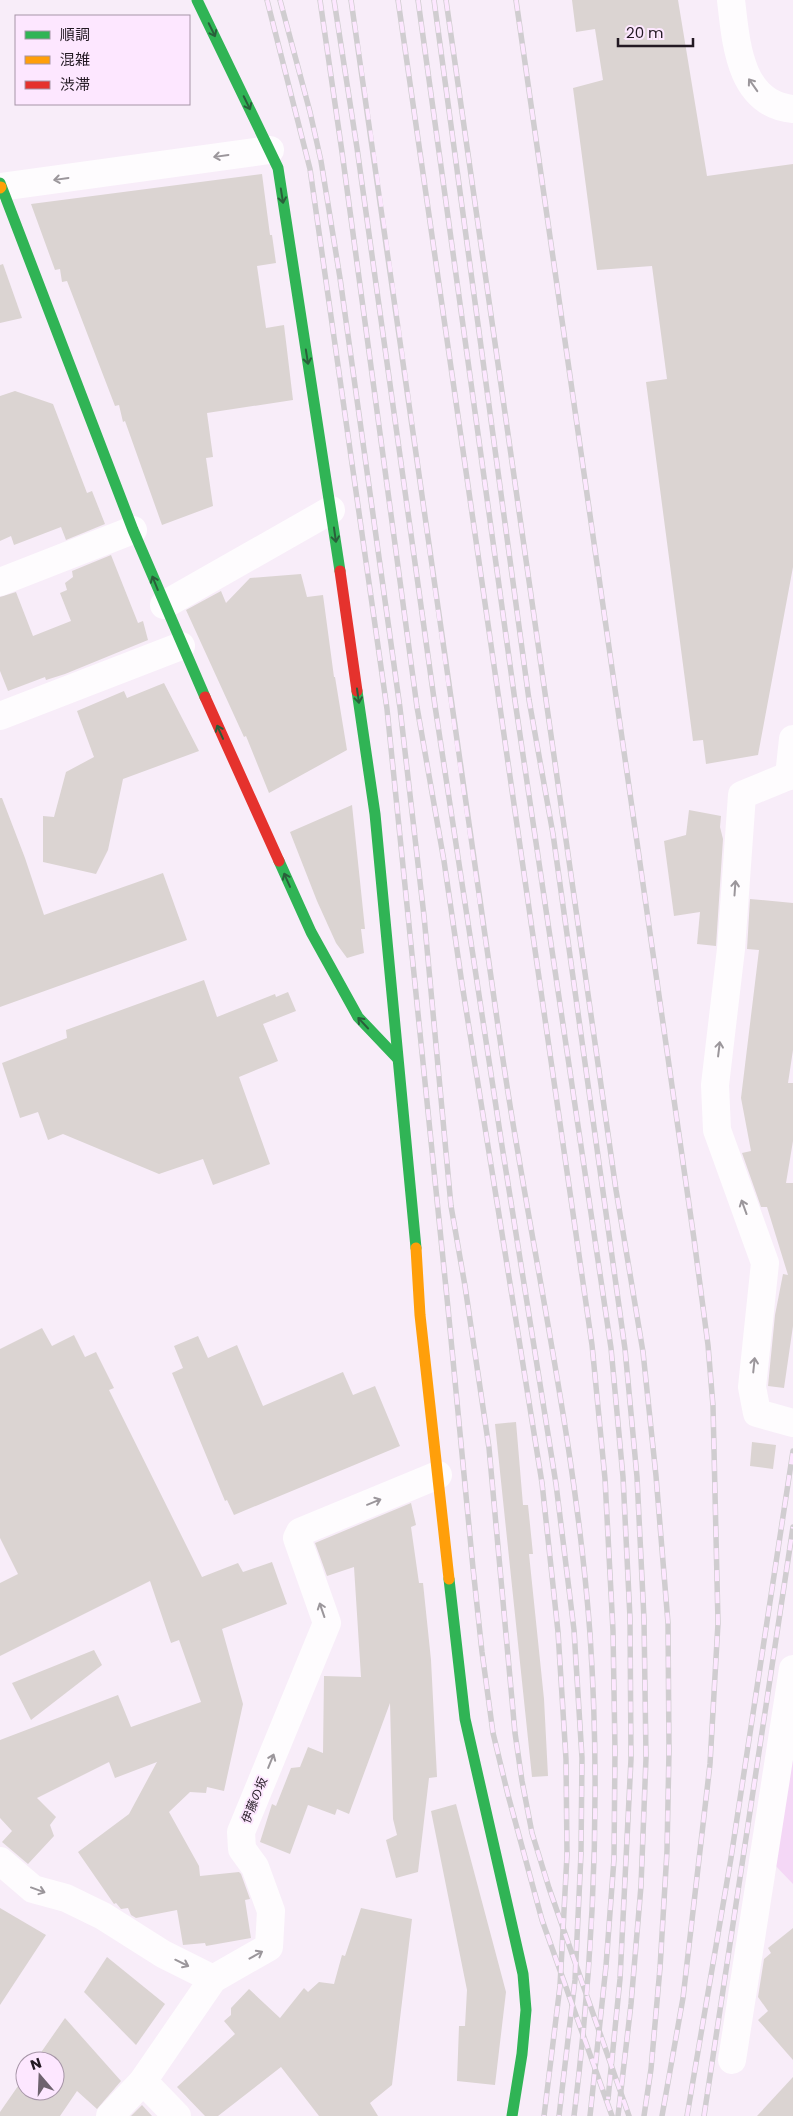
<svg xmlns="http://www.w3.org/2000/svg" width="793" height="2116" font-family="Poppins,'Noto Sans JP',sans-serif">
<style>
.green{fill:#f4d7f6}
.building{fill:#dbd4d2}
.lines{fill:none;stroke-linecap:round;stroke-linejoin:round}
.street{stroke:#fefcfe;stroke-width:28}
.fast{stroke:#30b455;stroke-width:11}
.slow{stroke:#ff9f0a;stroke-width:11}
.jam{stroke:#e5322d;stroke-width:11}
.rail-casing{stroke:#d0cdd0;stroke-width:5.5}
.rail{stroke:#fde7ff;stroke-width:4;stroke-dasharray:11;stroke-linecap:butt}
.oneway{stroke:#295f3a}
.oneway2{stroke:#9b969b}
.labels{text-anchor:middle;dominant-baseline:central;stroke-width:4;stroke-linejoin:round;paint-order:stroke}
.street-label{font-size:12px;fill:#231923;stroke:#fde7ff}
</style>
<rect width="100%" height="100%" fill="#f8edf9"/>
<polygon class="green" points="793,1711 793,1884 773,1863"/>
<g class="building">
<polygon points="572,0 678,0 707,176 793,164 793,567 758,755 706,764 703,740 693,741 646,382 667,379 652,266 597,270 573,88 603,80 595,29 576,32"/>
<polygon points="262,174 270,235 272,235 276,263 257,266 266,328 284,325 293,400 207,413 213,457 206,458 213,506 162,525 125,421 123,422 119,405 115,406 67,281 62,282 60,269 55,270 31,204"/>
<polygon points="3,264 22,318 0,323 0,265"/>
<polygon points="15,391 53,404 87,493 92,491 105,524 66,540 61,527 14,545 11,536 0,541 0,396"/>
<polygon points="111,555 138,623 143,621 148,640 65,674 46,680 45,677 8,691 0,671 0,597 16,592 33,636 71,621 60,593 67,590 65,583 73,577 72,571"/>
<polygon points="301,574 307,597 323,595 334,677 335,677 347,750 269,793 246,736 244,737 186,610 221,591 226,603 250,578"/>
<polygon points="164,683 199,751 123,779 108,850 96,874 43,862 43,816 54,817 66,772 94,757 77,711 124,691 127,698"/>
<polygon points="0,798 2,798 25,858 44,915 163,873 187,940 0,1007"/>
<polygon points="352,805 365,929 361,929 364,953 347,958 336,943 317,901 290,832"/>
<polygon points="689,810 721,816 720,827 723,839 716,946 697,944 700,912 674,916 664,841 686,835"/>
<polygon points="750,899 793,903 793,1050 788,1083 793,1083 793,1141 786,1183 793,1183 793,1326 784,1388 768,1386 775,1315 783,1274 788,1275 767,1207 761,1207 742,1153 751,1151 741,1098 759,950 747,949"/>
<polygon points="204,980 217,1017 275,994 276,997 288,992 296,1011 263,1024 278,1061 239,1077 270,1164 213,1185 203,1159 159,1174 63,1134 48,1140 38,1112 20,1118 2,1063 67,1038 66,1030"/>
<polygon points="42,1328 52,1346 74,1335 85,1357 96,1352 114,1388 109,1390 202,1577 238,1563 243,1572 272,1562 287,1604 222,1629 243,1704 224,1791 207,1787 206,1793 190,1792 169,1812 199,1866 200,1876 239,1872 241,1874 250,1899 245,1900 251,1938 206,1946 205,1943 183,1945 177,1910 136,1918 131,1915 128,1908 121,1909 116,1903 114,1904 78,1852 129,1814 157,1762 115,1778 109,1762 37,1798 56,1817 50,1825 54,1836 28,1864 2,1842 12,1831 0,1818 0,1740 118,1695 131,1727 201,1702 179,1640 171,1643 150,1581 0,1656 0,1583 18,1574 0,1538 0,1349"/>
<polygon points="198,1336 208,1358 237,1345 263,1406 343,1372 353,1395 375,1386 400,1446 234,1515 227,1500 225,1501 172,1373 183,1368 174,1346"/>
<polygon points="516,1422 523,1505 528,1505 533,1554 529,1554 544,1699 548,1776 532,1777 495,1424"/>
<polygon points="752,1442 776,1445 773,1469 750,1466"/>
<polygon points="411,1503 416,1525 411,1527 419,1583 423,1583 431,1660 437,1777 429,1778 418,1872 396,1878 386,1840 397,1835 393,1819 390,1703 349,1814 337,1809 335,1815 308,1805 290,1854 260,1842 272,1804 276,1806 291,1768 300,1767 308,1747 323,1753 324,1676 361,1677 354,1567 327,1576 315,1543"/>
<polygon points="94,1650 102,1665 31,1720 12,1683"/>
<polygon points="456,1804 506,1992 495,2085 457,2081 459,2026 465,2026 467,1990 431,1811"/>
<polygon points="0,1908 46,1935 0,2005"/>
<polygon points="361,1908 412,1919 392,2085 370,2103 378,2116 319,2116 281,2067 218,2116 205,2116 177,2087 235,2034 224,2021 231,2015 231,2008 249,1989 280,2018 304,1988 308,1992 319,1982 334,1984 342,1955 345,1956"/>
<polygon points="793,1928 793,2060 758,2020 768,2011 758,1997 764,1959 771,1953 768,1948"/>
<polygon points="107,1957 165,2004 136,2045 84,1992"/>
<polygon points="65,2018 121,2081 97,2109 77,2091 60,2116 0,2116 0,2112 25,2076 25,2091 55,2091 55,2061 35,2061"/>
<polygon points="793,2077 793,2116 757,2116"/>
<polygon points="142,2105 152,2116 131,2116"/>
</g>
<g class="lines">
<g class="street">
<path d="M731,0C736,42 739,104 793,109"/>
<polyline points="1,187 270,150"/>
<polyline points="0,582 133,530"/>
<polyline points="164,605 331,510"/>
<polyline points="0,716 181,646"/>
<polyline points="793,774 742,795 731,949 715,1085 717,1130 765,1263 752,1387 757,1413 793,1423"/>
<polyline points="789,776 793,739"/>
<polyline points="0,1861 33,1889 66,1898 103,1916 163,1954 213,1979"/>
<polyline points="732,2060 793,1669"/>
<polyline points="143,2081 177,2116"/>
<polyline points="110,2116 143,2081 213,1979 269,1947 271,1911 255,1867 242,1849 241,1832 327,1623 297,1538 300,1532 438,1475"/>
</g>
<g class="fast">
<polyline points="197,0 278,168 340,571"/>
<polyline points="0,183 133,530 205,697"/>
<polyline points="357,691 375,814 416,1248"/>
<polyline points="279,861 311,932 358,1017 397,1058"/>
<polyline points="449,1579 465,1719 523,1974 526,2010 522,2054 512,2116"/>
</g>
<g class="slow">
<polyline points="0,188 1,187"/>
<polyline points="416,1248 420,1315 449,1579"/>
</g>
<g class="jam">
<polyline points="340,571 357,691"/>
<polyline points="205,697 279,861"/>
</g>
<g class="rail-casing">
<g id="rail">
<polyline points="267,0 310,169 387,709 448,1308 473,1568 482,1652 493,1733 508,1795 542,1920 612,2116"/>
<polyline points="280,0 310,112 321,161 340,278 400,708 424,916 451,1206 465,1286 489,1448 515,1733 522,1781 532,1833 549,1888 629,2116"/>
<polyline points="320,0 342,152 417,707 444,861 462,984 542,1483 558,1632 566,1759 567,1855 560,1986 544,2116"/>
<polyline points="334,0 357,148 435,706 502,1146 556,1484 574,1630 582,1758 581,1854 575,1980 559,2116"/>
<path d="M351,0C400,325 442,652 491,977C499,1034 507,1090 517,1147C544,1309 578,1470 590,1634C601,1797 594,1955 574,2116"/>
<polyline points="398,0 592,1345 605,1479 613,1631 615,1751 614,1859 606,1966 590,2116"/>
<polyline points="418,0 515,701 611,1348 623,1477 630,1618 631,1759 620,1979 608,2099"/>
<polyline points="434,0 529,700 553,834 625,1349 637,1477 644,1619 646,1758 641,1886 631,2004 618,2116"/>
<polyline points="446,0 616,1190 643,1352 656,1476 668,1623 669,1751 667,1851 660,1968 651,2069 644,2116"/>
<polyline points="516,0 694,1239 708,1345 713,1406 718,1623 710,1764 683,1998 662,2116"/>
<polyline points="687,2116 731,1858 793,1451"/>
<polyline points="704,2116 793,1527"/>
</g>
</g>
<use href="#rail" class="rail"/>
</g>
<defs><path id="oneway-shaft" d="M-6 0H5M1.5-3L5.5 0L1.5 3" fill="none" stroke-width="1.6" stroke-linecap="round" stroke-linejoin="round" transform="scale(1.25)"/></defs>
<g class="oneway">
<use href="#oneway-shaft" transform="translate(212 30) rotate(64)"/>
<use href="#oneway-shaft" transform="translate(247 103) rotate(64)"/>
<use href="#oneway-shaft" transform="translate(282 196) rotate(81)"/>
<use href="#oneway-shaft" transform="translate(307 357) rotate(81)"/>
<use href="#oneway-shaft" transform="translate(335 535) rotate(82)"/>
<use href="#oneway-shaft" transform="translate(155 583) rotate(-112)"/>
<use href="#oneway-shaft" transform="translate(358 696) rotate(82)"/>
<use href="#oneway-shaft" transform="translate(220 732) rotate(-114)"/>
<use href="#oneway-shaft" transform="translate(287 880) rotate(-114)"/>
<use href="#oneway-shaft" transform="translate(363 1023) rotate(-133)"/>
</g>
<g class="oneway2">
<use href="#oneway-shaft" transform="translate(753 85) rotate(-125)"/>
<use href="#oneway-shaft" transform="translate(221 156) rotate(172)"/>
<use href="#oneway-shaft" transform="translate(61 179) rotate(172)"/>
<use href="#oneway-shaft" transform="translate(735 888) rotate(-86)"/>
<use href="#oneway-shaft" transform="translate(719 1049) rotate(-83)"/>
<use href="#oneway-shaft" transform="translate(744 1207) rotate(-110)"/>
<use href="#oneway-shaft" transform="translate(754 1365) rotate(-84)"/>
<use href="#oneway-shaft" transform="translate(374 1502) rotate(-22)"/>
<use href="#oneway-shaft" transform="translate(322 1610) rotate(-109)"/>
<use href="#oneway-shaft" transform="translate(271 1761) rotate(-68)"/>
<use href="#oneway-shaft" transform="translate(38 1890) rotate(20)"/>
<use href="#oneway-shaft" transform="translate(256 1955) rotate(-29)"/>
<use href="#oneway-shaft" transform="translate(182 1963) rotate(26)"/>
</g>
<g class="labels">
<g class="street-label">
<text transform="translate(254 1800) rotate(-68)">伊藤の坂</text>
</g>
</g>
<rect x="15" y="15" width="175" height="90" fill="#fde7ff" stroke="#a695a7"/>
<rect x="25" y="31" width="25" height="8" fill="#30b455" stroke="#a695a7"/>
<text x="60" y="40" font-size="15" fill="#231923">順調</text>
<rect x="25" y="56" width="25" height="8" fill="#ff9f0a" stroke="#a695a7"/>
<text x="60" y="65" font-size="15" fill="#231923">混雑</text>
<rect x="25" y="81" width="25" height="8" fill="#e5322d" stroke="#a695a7"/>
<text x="60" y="90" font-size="15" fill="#231923">渋滞</text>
<g transform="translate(40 2076) rotate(341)"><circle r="24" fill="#fde7ff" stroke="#a695a7"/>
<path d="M0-4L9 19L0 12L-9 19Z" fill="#6e636e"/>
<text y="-8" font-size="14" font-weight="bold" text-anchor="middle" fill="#231923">N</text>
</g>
<path d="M618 38v8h75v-8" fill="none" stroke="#231923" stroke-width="2.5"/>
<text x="626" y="38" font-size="15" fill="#231923" stroke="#fde7ff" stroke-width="4" paint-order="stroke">20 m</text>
</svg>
